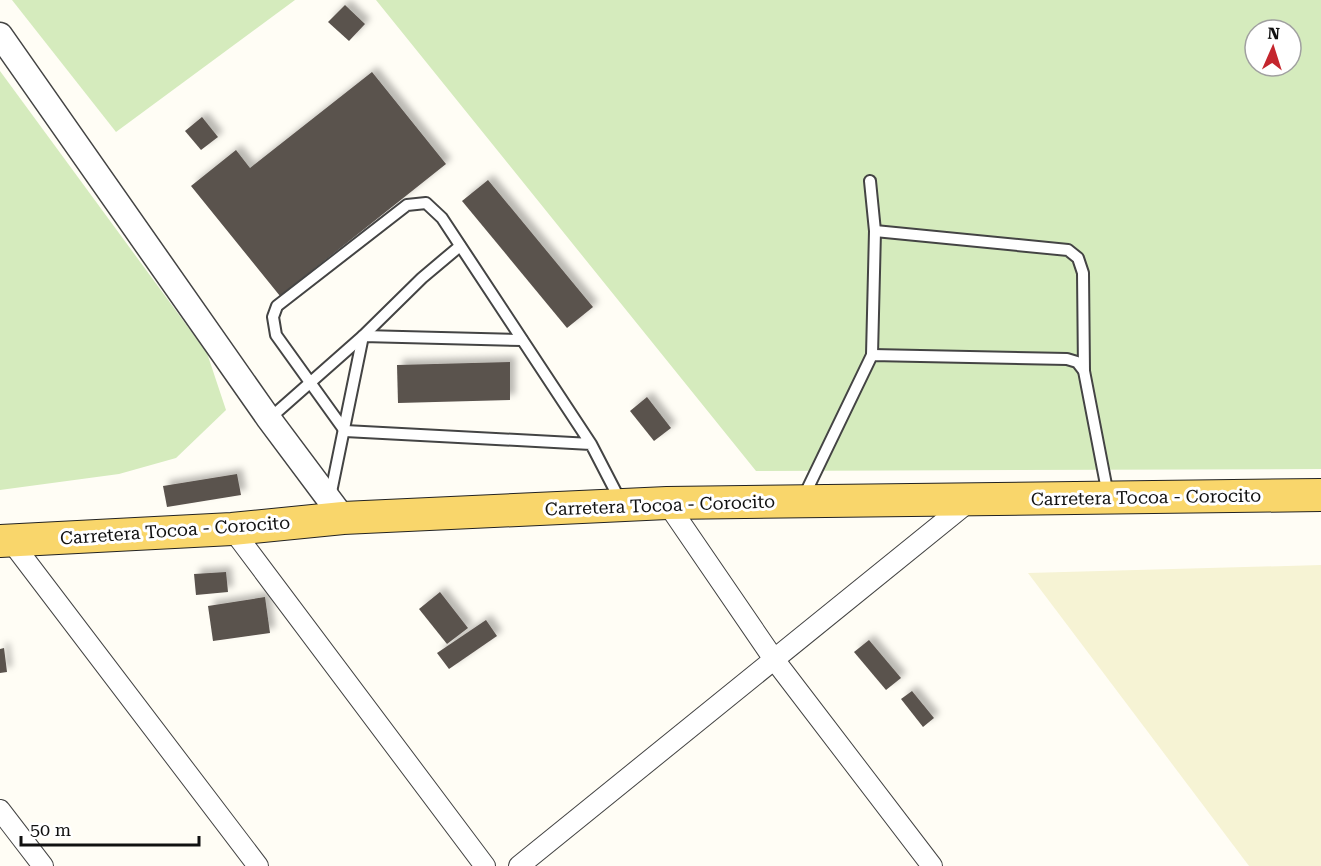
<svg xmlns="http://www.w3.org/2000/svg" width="1321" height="866" font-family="'Roboto Serif',serif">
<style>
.farmland{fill:#f6f3d4}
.green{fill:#d5ebbd;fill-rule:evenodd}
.building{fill:#5a524d;filter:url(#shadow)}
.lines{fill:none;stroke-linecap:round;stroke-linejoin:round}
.service-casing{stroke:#444;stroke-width:14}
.minor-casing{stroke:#444;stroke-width:22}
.tertiary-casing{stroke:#444;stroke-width:27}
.primary-casing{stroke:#222;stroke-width:34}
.service{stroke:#fff;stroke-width:10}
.minor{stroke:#fff;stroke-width:20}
.tertiary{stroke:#fff;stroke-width:24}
.primary{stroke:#f9d66b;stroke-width:32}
.labels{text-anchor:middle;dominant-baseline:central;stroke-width:6;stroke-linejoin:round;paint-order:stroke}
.street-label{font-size:18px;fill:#111;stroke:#fff}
</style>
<defs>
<filter id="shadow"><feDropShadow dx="5.5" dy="-5.5" stdDeviation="3" flood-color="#0004"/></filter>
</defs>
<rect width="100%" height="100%" fill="#fffdf5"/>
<polygon class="farmland" points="1321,565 1321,866 1249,866 1028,573"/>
<g class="green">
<polygon points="12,0 295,0 116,132"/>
<path d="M376,0H1321V469L756,471ZM1255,30H1291V66H1255Z"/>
<polygon points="0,71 207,353 226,410 176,458 119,474 0,490"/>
</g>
<g class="building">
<polygon points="345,5 365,24 349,41 328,22"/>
<polygon points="372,72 446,164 280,296 191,186 236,150 250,168"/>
<polygon points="202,117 218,137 201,150 185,131"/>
<polygon points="488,180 593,307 567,328 462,201"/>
<polygon points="510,362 510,400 398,403 397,365"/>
<polygon points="647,397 671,428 654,441 630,411"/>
<polygon points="237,474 241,495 167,507 163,486"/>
<polygon points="226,572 228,592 196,595 194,574"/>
<polygon points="440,592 468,628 447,644 419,609"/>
<polygon points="265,597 270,633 213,641 208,606"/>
<polygon points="486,620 497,636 449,669 437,653"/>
<polygon points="869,640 901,678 886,690 854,652"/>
<polygon points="4,648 7,672 0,673 0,649"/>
<polygon points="912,691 934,718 923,727 901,699"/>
</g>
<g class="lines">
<g class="service-casing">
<g id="service">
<polyline points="870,181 875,231 872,355"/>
<polyline points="875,231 1068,250 1078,258 1083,273 1084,371"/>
<polyline points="269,419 363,336 522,340"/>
<polyline points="591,444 345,431 276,335 273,317 277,306 407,205 426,203 442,218 591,444 621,502"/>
<polyline points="804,496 872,355 1067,359 1077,362 1084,371 1108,495"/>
<polyline points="330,497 363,336 422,278 460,246"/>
</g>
</g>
<g class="minor-casing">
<g id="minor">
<polyline points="667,503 773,658 932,866"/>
<polyline points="232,529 485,866"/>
<polyline points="10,540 258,866"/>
<polyline points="0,810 43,866"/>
<polyline points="519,866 971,500"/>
</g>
</g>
<g class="tertiary-casing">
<polyline id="tertiary" points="0,35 269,419 343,518"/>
</g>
<g class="primary-casing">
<polyline id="primary" points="0,541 232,529 343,518 667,503 1321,495"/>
</g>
<use href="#service" class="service"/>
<use href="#minor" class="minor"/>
<use href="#tertiary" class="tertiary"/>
<use href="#primary" class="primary"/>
</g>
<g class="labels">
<g class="street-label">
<text transform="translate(1146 497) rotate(-1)">Carretera Tocoa - Corocito</text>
<text transform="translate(660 505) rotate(-2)">Carretera Tocoa - Corocito</text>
<text transform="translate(175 530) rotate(-4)">Carretera Tocoa - Corocito</text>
</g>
</g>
<g transform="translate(1273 48) rotate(3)"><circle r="28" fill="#ffffff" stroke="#a0a0a0" stroke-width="1.5"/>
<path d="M0-4.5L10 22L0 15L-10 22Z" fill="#c4262e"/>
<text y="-9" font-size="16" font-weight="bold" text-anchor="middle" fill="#111111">N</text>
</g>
<path d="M21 836v9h178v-9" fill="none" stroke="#111111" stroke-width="3"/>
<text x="30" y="836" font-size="18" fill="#111111" stroke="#ffffff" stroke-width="4.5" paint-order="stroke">50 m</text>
</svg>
